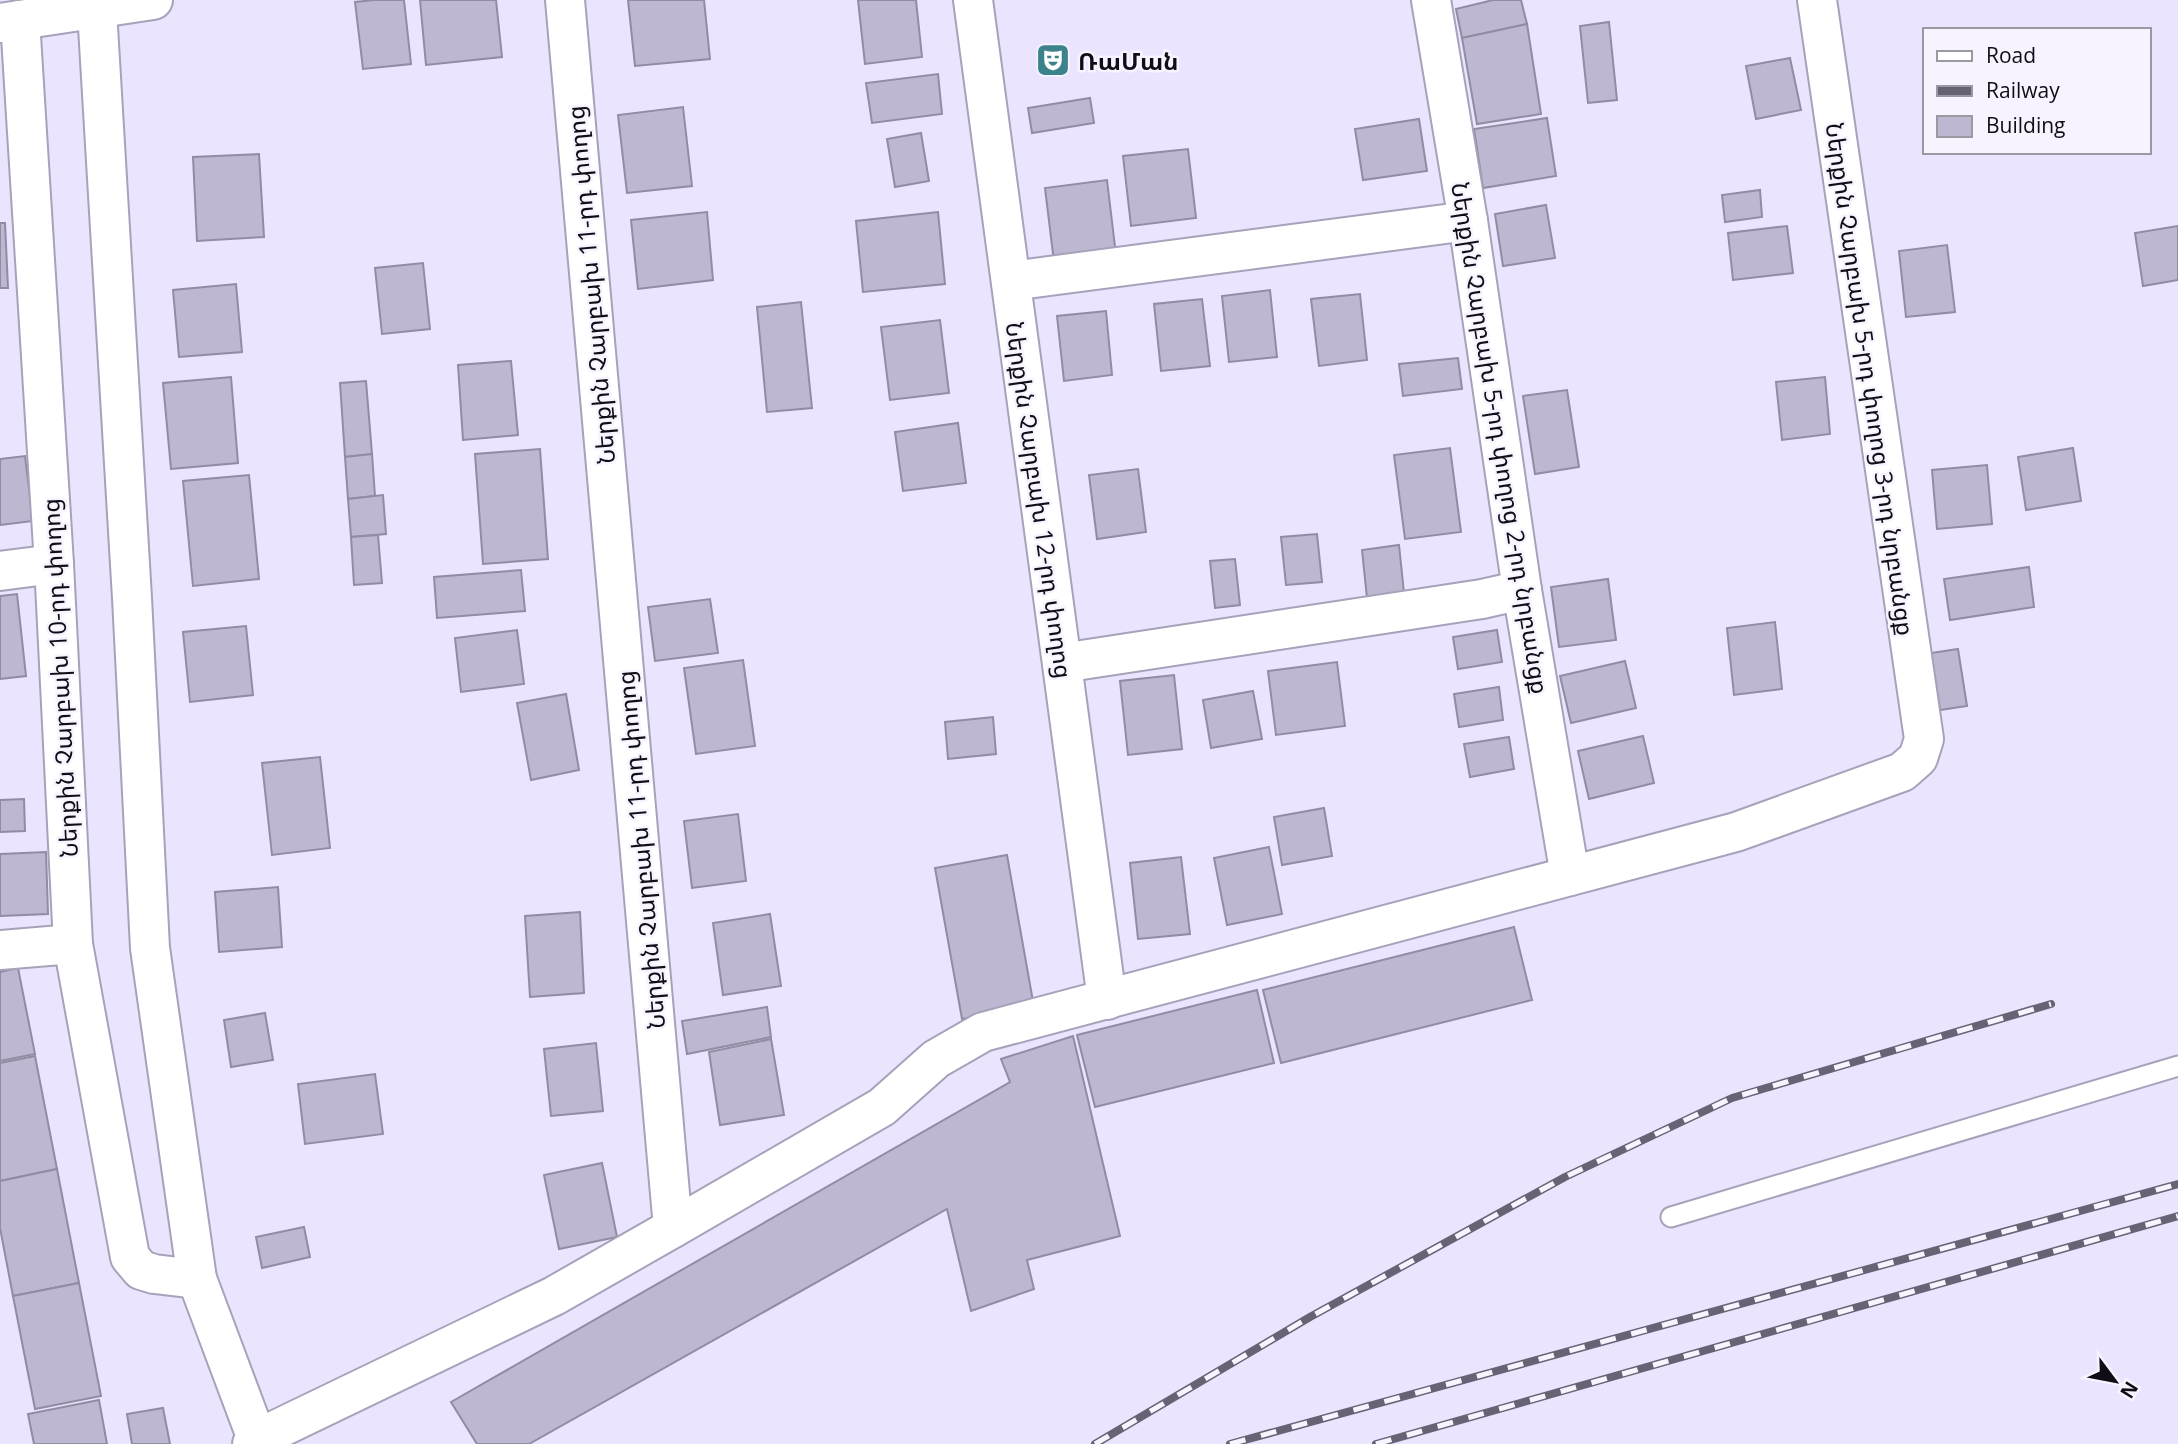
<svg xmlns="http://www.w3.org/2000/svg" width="2178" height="1444" font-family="'Open Sans','Noto Sans Armenian',sans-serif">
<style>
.building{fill:#beb7d1;stroke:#918ba4;stroke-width:2}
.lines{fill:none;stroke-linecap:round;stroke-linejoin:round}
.service-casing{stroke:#a7a1ba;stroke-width:23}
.minor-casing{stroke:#a7a1ba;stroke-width:42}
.service{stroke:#fff;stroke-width:19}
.minor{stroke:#fff;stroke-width:38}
.rail-casing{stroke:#686374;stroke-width:8}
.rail{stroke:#f7f4ff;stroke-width:5;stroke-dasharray:16;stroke-linecap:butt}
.labels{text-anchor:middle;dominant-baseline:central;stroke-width:5;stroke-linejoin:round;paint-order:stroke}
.poi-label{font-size:24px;font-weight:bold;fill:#100d16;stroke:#f7f4ff;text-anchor:start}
.street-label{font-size:24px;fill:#100d16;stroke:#f7f4ff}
</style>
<rect width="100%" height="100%" fill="#ebe4ff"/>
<g class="building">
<polygon points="374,0 404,0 411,64 363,69 355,2"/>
<polygon points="420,0 496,0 502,57 426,65"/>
<polygon points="628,0 704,0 710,59 635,66"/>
<polygon points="858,0 916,0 922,57 865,64"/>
<polygon points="1493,0 1521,0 1527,24 1462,38 1456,9"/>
<polygon points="1609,22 1617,100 1588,103 1580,26"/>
<polygon points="1527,24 1541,114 1477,124 1462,38"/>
<polygon points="1790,58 1801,110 1756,119 1746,66"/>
<polygon points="938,74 942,114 872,123 866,83"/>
<polygon points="1090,98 1094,123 1032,133 1028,108"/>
<polygon points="683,107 692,186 627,193 618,115"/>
<polygon points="1547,118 1556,176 1483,188 1474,129"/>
<polygon points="1419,119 1427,171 1363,180 1355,129"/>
<polygon points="921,133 929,181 895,187 887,139"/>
<polygon points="1188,149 1196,218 1131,226 1123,156"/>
<polygon points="259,154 264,237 197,241 193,157"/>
<polygon points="1107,180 1116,255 1054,262 1045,188"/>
<polygon points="1760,190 1762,217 1725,222 1722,195"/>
<polygon points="1546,205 1555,258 1503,266 1495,214"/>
<polygon points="707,212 713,280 638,289 631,220"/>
<polygon points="938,212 945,284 863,292 856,221"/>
<polygon points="0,223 5,223 8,288 0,288"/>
<polygon points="1787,226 1793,273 1733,280 1728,233"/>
<polygon points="2178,226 2178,280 2143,286 2135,233"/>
<polygon points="1947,245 1955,312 1906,317 1899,251"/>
<polygon points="423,263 430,329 382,334 375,268"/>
<polygon points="236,284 242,352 179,357 173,290"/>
<polygon points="1270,290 1277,357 1229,362 1222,296"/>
<polygon points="1360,294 1367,360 1319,366 1311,299"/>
<polygon points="1202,299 1210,366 1161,371 1154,304"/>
<polygon points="801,302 812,408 767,412 757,307"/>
<polygon points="1106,311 1112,375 1064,381 1057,316"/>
<polygon points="940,320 949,393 890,400 881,327"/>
<polygon points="1458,358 1462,389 1403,396 1399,364"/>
<polygon points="511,361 518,435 463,440 458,365"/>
<polygon points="231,377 238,463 171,469 163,383"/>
<polygon points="1825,377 1830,434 1782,440 1776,382"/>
<polygon points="366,381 372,454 345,457 340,383"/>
<polygon points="1567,390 1579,467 1535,474 1523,396"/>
<polygon points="958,423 966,483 903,491 895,432"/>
<polygon points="1450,448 1461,532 1405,539 1394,455"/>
<polygon points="2073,448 2081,501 2026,510 2018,457"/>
<polygon points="540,449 548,559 483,564 475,454"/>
<polygon points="372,454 375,496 348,499 345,457"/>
<polygon points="25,456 33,521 0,525 0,459"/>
<polygon points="1987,465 1992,524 1937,529 1932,470"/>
<polygon points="1138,469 1146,532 1097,539 1089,475"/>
<polygon points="249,475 259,579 193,586 183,481"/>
<polygon points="383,495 386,534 351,537 348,499"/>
<polygon points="1317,534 1322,582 1286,585 1281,537"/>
<polygon points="378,535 382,583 354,585 351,537"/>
<polygon points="1399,545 1404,593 1367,598 1362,550"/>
<polygon points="1235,559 1240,605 1215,608 1210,561"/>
<polygon points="2029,567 2034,607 1950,620 1944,579"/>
<polygon points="521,570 525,611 437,618 434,577"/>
<polygon points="1608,579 1616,640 1559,647 1551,587"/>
<polygon points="17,594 26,676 0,679 0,596"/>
<polygon points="710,599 718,653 655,661 648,607"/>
<polygon points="1775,622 1782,689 1734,695 1727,628"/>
<polygon points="246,626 253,695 190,702 183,632"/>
<polygon points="517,630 524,684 461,692 455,638"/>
<polygon points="1497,630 1502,662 1458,669 1453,637"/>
<polygon points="1958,649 1967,706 1940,710 1931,653"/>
<polygon points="743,660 755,746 696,754 684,668"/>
<polygon points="1625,661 1636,708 1571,723 1560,676"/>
<polygon points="1337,662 1345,726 1276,735 1268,671"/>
<polygon points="1174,675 1182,749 1128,755 1120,681"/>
<polygon points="1499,687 1503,720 1459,727 1454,694"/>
<polygon points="1253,691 1262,739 1211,748 1203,700"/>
<polygon points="566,694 579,770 531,780 517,703"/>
<polygon points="993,717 996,754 948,759 945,722"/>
<polygon points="1643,736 1654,783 1589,799 1578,751"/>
<polygon points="1509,737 1514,769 1470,777 1464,744"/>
<polygon points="320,757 330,848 272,855 262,763"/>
<polygon points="24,799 25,831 0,832 0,800"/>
<polygon points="1324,808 1332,856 1282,865 1274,817"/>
<polygon points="738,814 746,881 692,888 684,821"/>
<polygon points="1269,847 1282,914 1227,925 1214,858"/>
<polygon points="46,852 48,914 0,916 0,854"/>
<polygon points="1007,855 1034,1007 962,1019 935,868"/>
<polygon points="1181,857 1190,934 1138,939 1130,863"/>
<polygon points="278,887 282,947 219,952 215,892"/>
<polygon points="580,912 584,993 530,997 525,916"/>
<polygon points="770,914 781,986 723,995 713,923"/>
<polygon points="1514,927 1532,1000 1281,1063 1263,990"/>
<polygon points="18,968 35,1054 0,1061 0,972"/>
<polygon points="1257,990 1274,1063 1095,1107 1077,1035"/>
<polygon points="767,1007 771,1037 687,1054 682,1021"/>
<polygon points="265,1013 273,1060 231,1067 224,1020"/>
<polygon points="1073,1036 1120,1236 1027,1260 1034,1289 971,1311 947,1209 529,1444 477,1444 451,1402 1010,1082 1001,1059"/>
<polygon points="771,1039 784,1115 720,1125 709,1052"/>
<polygon points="596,1043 603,1111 551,1116 544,1049"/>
<polygon points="35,1056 57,1169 0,1181 0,1063"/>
<polygon points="375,1074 383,1134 305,1144 298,1084"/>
<polygon points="602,1163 617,1237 559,1249 544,1175"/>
<polygon points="57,1169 79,1283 13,1296 0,1228 0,1181"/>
<polygon points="304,1227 310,1257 262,1268 256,1237"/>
<polygon points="79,1283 101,1396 35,1409 13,1296"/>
<polygon points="99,1400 107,1444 34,1444 28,1414"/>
<polygon points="163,1408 170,1444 132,1444 127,1414"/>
</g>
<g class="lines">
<g class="service-casing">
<polyline id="service" points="1671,1217 2178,1066"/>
</g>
<g class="minor-casing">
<g id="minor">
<polyline points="973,0 1107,1000"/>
<polyline points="1431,0 1468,221 1522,590 1570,876"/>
<polyline points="97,10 132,598 150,948 197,1279 257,1439"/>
<polyline points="20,20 54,564 73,944 130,1257 141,1270 154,1274 197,1279"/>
<polyline points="0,23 153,0"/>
<polyline points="1011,281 1468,221"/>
<polyline points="0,571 54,564"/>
<polyline points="1062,663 1482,599 1522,590"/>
<polyline points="0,950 73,944"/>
<polyline points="673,1228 882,1107 936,1059 983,1032 1736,832 1902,772 1918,758 1924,739 1817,0"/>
<polyline points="252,1444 257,1439 554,1296 673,1228 565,0"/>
</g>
</g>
<use href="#service" class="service"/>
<use href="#minor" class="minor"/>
<g class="rail-casing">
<g id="rail">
<polyline points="1095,1444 1310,1317 1565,1177 1732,1098 2051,1004"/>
<polyline points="1230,1444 2178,1184"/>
<polyline points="1376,1444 2178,1216"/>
</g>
</g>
<use href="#rail" class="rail"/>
</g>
<defs>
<g id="theatre-square" transform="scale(1.75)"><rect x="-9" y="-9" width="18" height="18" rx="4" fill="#3b828a" stroke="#f7f4ff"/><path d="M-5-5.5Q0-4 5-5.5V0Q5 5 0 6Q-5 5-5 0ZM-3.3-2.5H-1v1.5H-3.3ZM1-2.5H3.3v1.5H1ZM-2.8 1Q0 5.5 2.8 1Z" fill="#fff"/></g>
</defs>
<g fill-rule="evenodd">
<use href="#theatre-square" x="1053" y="60"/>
</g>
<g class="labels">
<g class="poi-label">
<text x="1078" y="60">ՌաՄան</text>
</g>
<g class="street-label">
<text transform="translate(590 285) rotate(-95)">Ներքին Չարբախ 11-րդ փողոց</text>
<text transform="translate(1871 379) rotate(82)">Ներքին Չարբախ 5-րդ փողոց 3-րդ նրբանցք</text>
<text transform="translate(1501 438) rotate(81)">Ներքին Չարբախ 5-րդ փողոց 2-րդ նրբանցք</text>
<text transform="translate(1040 500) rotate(82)">Ներքին Չարբախ 12-րդ փողոց</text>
<text transform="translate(59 678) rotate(-93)">Ներքին Չարբախ 10-րդ փողոց</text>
<text transform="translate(640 850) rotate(-95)">Ներքին Չարբախ 11-րդ փողոց</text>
</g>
</g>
<rect x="1923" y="28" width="228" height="126" fill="#f7f4ff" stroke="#9b98a2" stroke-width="2"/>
<rect x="1937" y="51" width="35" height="10" fill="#ffffff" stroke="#9b98a2" stroke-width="2"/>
<text x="1986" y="63" font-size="21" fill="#100d16">Road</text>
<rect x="1937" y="86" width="35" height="10" fill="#686374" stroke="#9b98a2" stroke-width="2"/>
<text x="1986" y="98" font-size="21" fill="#100d16">Railway</text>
<rect x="1937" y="116" width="35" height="21" fill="#beb7d1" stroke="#9b98a2" stroke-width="2"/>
<text x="1986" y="133" font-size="21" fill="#100d16">Building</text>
<g transform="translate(2115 1381) rotate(122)" stroke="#f7f4ff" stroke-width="5" paint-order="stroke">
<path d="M0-5L12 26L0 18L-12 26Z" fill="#100d16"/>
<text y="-10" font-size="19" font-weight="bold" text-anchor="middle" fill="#100d16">N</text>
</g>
</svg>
